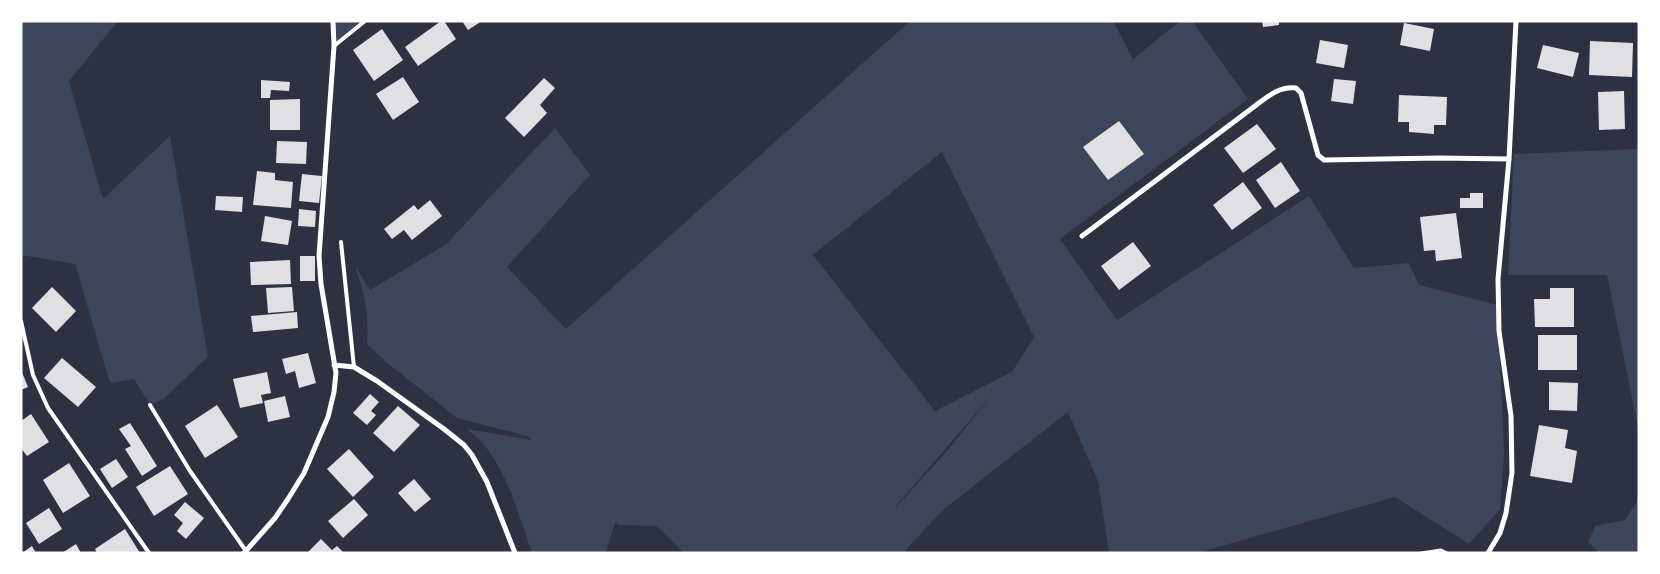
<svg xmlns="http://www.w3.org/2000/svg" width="1660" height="574" font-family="'Noto Sans',sans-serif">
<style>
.green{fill:#3c4559;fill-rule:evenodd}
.building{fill:#e0e0e3}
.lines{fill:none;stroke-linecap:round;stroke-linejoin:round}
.path{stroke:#fff;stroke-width:3}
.service{stroke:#fff;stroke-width:4}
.minor{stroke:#fff;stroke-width:5}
</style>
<rect width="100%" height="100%" fill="#2d3142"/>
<g class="green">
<polygon points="21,21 118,21 69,81 103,199 170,136 208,357 163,399 150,405 134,379 110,383 75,264 21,255"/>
<polygon points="333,21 365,21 334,46"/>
<path d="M910,21H1113L1133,59L1180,21H1192L1248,99L1060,239L1117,320L1309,196L1354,268L1409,263L1419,285L1498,305L1504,454L1500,509L1469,544L1395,497L1197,553H1109L1098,481L1068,412L944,509L903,553H684L657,526L618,525L615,522L606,553H532C519,517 509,475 484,445C479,439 473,434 467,429L532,440L527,436L457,418L386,362L367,344C369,311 365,295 354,264L370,290L445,245L555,128L590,175L507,267L566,329ZM942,152L1034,337L1012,372L935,411L813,255ZM991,396L947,451L896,507V506Z"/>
<polygon points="1639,149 1639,432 1607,275 1508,275 1514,154"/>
<polygon points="1639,498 1639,553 1600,553 1588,542 1595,526 1625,520"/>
</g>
<g class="building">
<polygon points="441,21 444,21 456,39 418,66 405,47"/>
<polygon points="462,21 482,21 468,30"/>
<polygon points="1262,21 1279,21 1279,25 1263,27"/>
<polygon points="1404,23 1434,29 1430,51 1400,45"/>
<polygon points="382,29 403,60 374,81 353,50"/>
<polygon points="1320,40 1348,45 1344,68 1316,63"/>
<polygon points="1590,41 1633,43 1632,77 1589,75"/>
<polygon points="1543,45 1579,53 1573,77 1537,68"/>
<polygon points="403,77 419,102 393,120 376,94"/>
<polygon points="544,78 555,88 540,105 547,113 524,137 505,118"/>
<polygon points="1334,79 1356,81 1353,104 1331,101"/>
<polygon points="261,80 290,82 289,91 271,90 270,98 261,98"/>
<polygon points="1624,91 1625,129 1599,130 1598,92"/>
<polygon points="1399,95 1447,97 1446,125 1434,125 1434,134 1409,132 1409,122 1398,122"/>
<polygon points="300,99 300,130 270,130 270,100"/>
<polygon points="1119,121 1144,154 1108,180 1083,147"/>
<polygon points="1257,124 1276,149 1243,173 1224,148"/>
<polygon points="277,141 307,142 306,164 276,163"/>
<polygon points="1281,162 1300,191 1275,208 1256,180"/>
<polygon points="257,171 275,173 275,180 293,182 291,208 253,205"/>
<polygon points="302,174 322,176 319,203 299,201"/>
<polygon points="1243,182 1262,208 1232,230 1213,205"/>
<polygon points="1470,193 1483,193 1483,208 1460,208 1460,198 1470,198"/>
<polygon points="216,196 243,197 242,212 215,210"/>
<polygon points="430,200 442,216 412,240 404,230 392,239 384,229 414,205 418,210"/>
<polygon points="299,209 316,211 315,227 298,226"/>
<polygon points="1456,213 1462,258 1436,261 1435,250 1424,251 1420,217"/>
<polygon points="265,216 292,221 288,245 261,241"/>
<polygon points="1133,242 1151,266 1119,290 1101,266"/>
<rect x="300" y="256" width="15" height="25"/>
<polygon points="290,260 291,284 251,285 250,262"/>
<polygon points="52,287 76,311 56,332 32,308"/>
<polygon points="292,287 294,311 268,313 266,288"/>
<polygon points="1550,288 1574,288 1574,327 1535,327 1534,299 1550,299"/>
<polygon points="297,312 298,328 253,332 251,316"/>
<rect x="1538" y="335" width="39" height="35"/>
<polygon points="308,353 316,383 299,388 295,371 286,374 282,359"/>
<polygon points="62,358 96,387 78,407 44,378"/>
<polygon points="21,370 28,387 21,390"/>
<polygon points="267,372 271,393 261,395 263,403 240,408 233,379"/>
<polygon points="1549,382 1578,383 1577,411 1549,410"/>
<polygon points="370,394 379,402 371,411 376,415 367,425 353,413"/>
<polygon points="285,396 290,417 268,422 264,401"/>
<polygon points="217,405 238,437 205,458 185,426"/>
<polygon points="398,406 420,425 394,452 373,433"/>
<polygon points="31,414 49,442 27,456 21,448 21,421"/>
<polygon points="130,423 157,466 142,476 125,449 131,446 119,429"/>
<polygon points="1539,425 1568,430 1565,448 1577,451 1572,483 1530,476"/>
<polygon points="349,449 374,477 353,497 327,469"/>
<polygon points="116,459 128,477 112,488 100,469"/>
<polygon points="69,463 90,496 63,513 43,480"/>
<polygon points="170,466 188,494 154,516 136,487"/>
<polygon points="414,479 431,499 415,512 398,493"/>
<polygon points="354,499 368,515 343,538 328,521"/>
<polygon points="185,502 204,518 186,539 177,531 183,523 174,515"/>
<polygon points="49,508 62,529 39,544 26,523"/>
<polygon points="125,529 140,553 97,553 95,549"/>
<polygon points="321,539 332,550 337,546 344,553 307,553"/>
<polygon points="76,544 81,553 62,553"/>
<polygon points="32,546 36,553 22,553"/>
</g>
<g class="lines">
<polyline class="path" points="1421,553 1441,550 1447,553"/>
<g class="service">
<polyline points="334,46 365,21"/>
<polyline points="341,242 354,367"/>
<polyline points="21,321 33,375 48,408 149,553"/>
<polyline points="150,405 190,471 246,551"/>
</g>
<g class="minor">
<path d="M1082,236L1255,106C1267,97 1279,86 1296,88L1301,93L1318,155L1324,160L1439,158L1509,159"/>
<polyline points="334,365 354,367 377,381 444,429 464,445 472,455 487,482 515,553"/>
<polyline points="244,553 275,518 288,499 304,473 328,417 334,392 336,373 321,284 319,256 334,46 333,21"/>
<polyline points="1488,553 1500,533 1506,513 1512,473 1511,416 1499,331 1498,279 1509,159 1516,21"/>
</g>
</g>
<rect width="1660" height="574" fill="none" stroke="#ffffff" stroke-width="45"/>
</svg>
